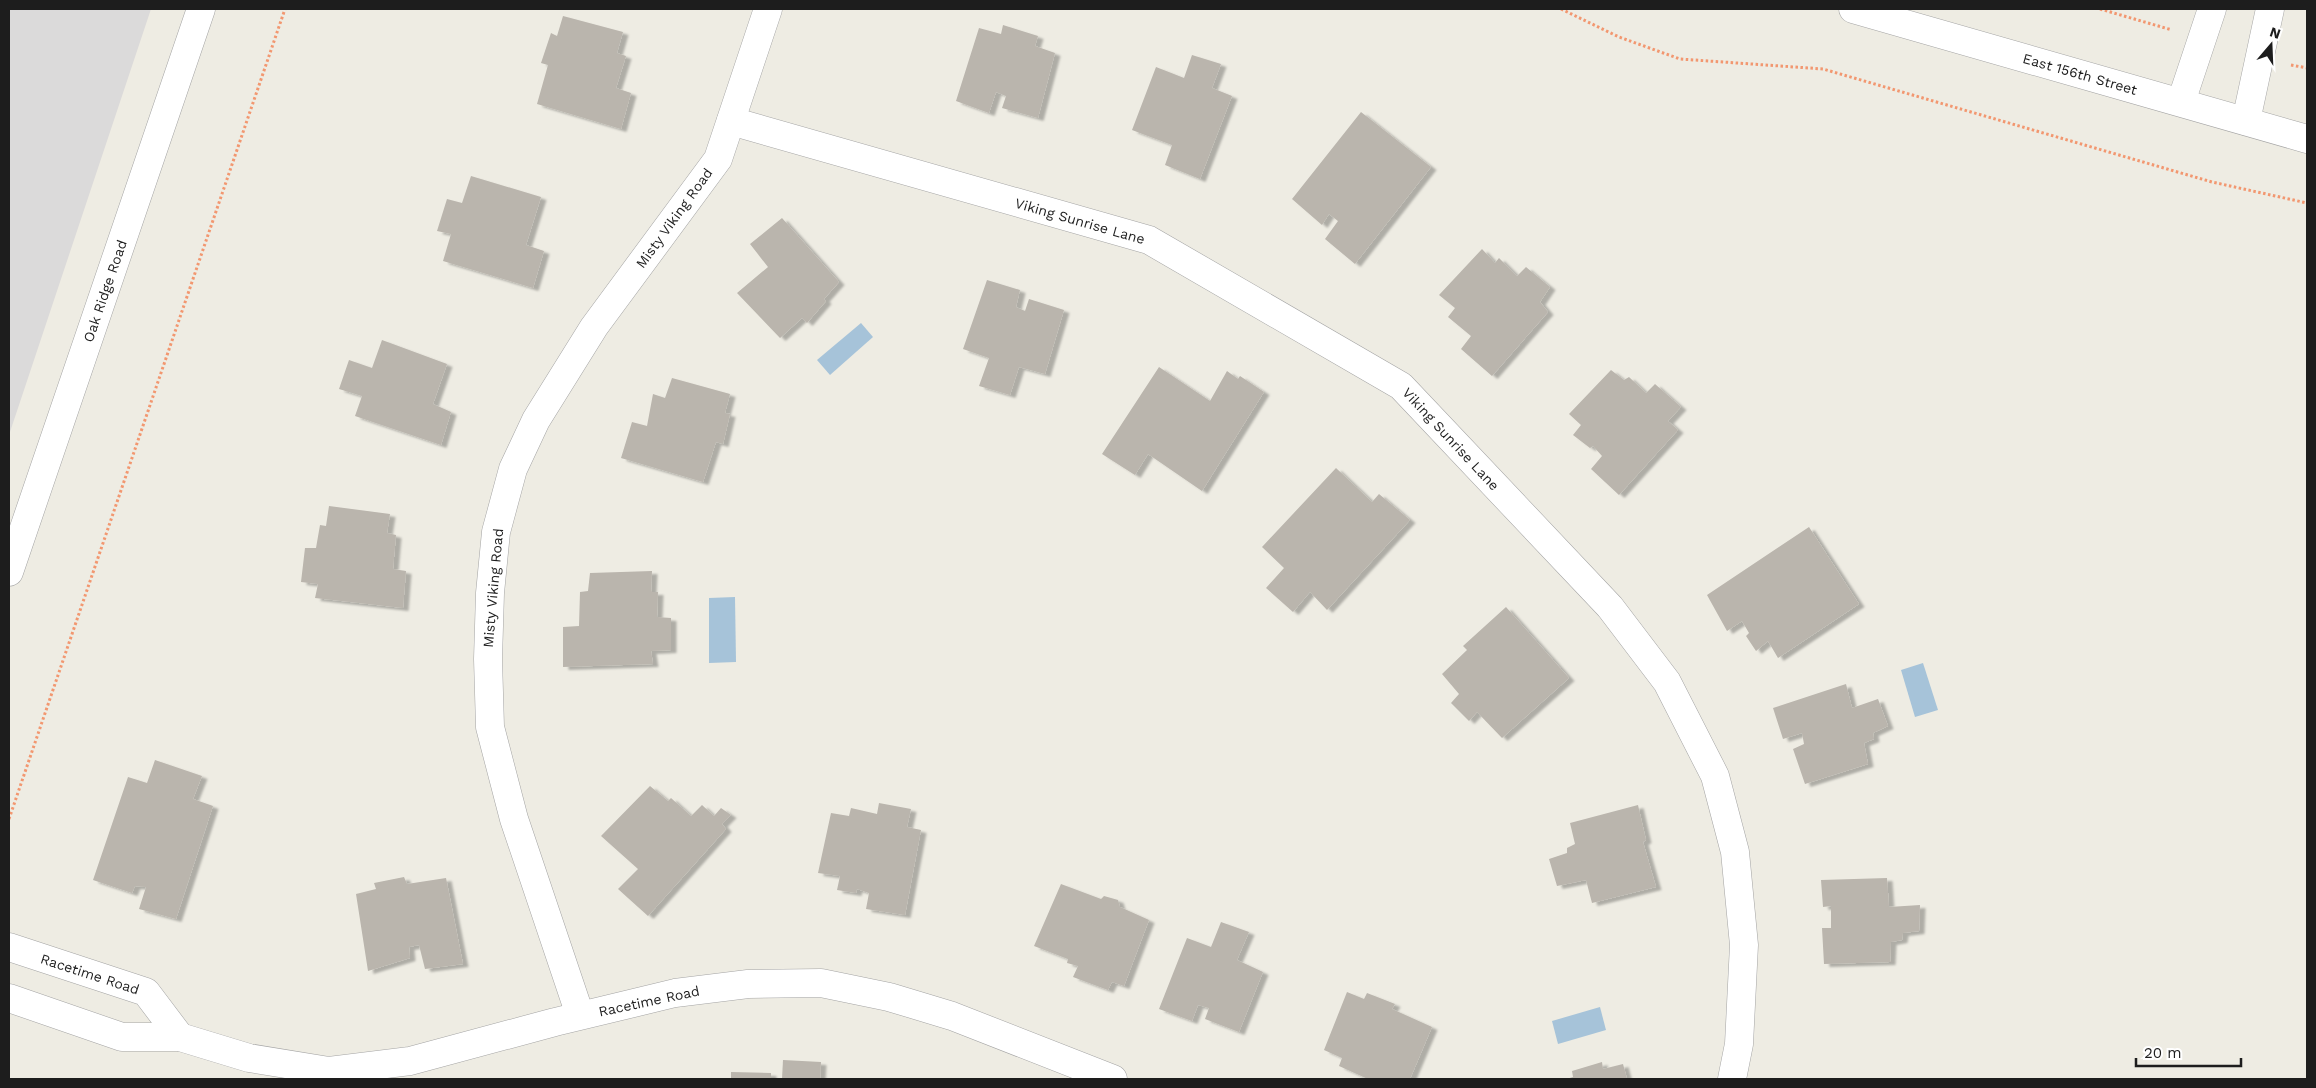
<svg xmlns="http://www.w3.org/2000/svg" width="2316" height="1088" font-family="'Work Sans',sans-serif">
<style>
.residential{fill:#dbdada}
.water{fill:#a6c3d9}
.building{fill:#bab5ad;filter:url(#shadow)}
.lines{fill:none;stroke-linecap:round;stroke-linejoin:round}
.minor-casing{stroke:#a4a4a4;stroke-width:29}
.tertiary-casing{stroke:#a4a4a4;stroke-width:29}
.path{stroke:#f29770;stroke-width:3;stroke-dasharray:2.5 2.5;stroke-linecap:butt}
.minor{stroke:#fff;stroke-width:28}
.tertiary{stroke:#fff;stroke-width:28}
.labels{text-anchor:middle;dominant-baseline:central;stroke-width:4;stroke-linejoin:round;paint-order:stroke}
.street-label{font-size:14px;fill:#1d1d1d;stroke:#fff}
</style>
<defs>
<filter id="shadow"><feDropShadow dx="5.5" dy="3" stdDeviation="1" flood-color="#0004"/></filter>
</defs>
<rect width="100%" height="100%" fill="#eeece3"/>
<polygon class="residential" points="9,9 151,9 9,435"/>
<g class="water">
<polygon points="861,323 873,337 830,375 817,360"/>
<polygon points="735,597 736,662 709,663 709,598"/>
<polygon points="1923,663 1938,710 1915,717 1901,670"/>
<polygon points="1600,1007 1606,1030 1558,1044 1552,1021"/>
</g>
<g class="building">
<polygon points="563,16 623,32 617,53 626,56 616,88 631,93 621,129 537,104 548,65 541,63 551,33 557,36"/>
<polygon points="1003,25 1038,36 1035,46 1055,53 1038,118 1002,108 1006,96 996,92 989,113 956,101 979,28 1001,34"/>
<polygon points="1192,55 1221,64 1212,88 1232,96 1200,179 1165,165 1172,145 1132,130 1156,67 1184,78"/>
<polygon points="1361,112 1431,167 1355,264 1325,239 1338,221 1329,214 1322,225 1292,199"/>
<polygon points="471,176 541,197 526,245 544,251 533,288 443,261 451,234 437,231 447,199 462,203"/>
<polygon points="782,218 839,282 824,299 826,301 807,323 802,318 780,338 737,293 768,267 750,244"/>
<polygon points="1482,249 1495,263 1499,258 1517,276 1526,267 1550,287 1540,302 1548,312 1492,376 1461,349 1471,336 1448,317 1455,308 1439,295"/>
<polygon points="987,280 1020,290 1016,307 1025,311 1029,299 1064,310 1045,374 1019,367 1010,395 979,386 989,358 963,349"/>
<polygon points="382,340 447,364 433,404 451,412 441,445 355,416 362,396 339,389 349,360 372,368"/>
<polygon points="1159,367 1210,401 1227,371 1238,379 1240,376 1264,392 1202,491 1148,454 1135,475 1102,454"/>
<polygon points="1611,370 1624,380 1629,377 1646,393 1655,384 1681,407 1668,421 1678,430 1619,495 1591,469 1602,456 1593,446 1590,448 1573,435 1581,425 1569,414"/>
<polygon points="672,378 730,394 725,413 730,414 723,444 716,442 703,482 621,458 632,422 647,426 653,394 665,398"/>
<polygon points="1336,468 1372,502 1379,494 1410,520 1327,610 1310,592 1293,612 1266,588 1284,568 1262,547"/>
<polygon points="329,506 390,514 387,533 396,535 393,569 406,571 403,608 315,598 318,584 301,582 305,548 316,548 320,525 326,526"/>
<polygon points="1809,527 1859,604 1778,658 1768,641 1756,651 1746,636 1749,633 1742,621 1727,631 1707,595"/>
<polygon points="652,571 651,592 658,592 657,617 671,618 671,650 651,651 653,664 563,667 563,627 579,626 580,592 588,591 590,573"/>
<polygon points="1506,607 1569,678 1502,738 1477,712 1469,721 1451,703 1459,694 1442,674 1467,650 1463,646"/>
<polygon points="1846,684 1852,708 1878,699 1888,726 1873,733 1874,739 1864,743 1868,764 1805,784 1793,749 1804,744 1802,733 1783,739 1773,708"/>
<polygon points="155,760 202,776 193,799 213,806 176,919 139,909 146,887 135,886 132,893 93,880 128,777 147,783"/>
<polygon points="650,786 668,801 671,798 691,816 702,805 714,816 721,808 731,815 722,824 726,829 648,916 618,889 638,869 601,836"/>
<polygon points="879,803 911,809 907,827 921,830 905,915 866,909 869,893 857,889 856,893 837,890 840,876 818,873 831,813 849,816 851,808 877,814"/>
<polygon points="1638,805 1646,840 1643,842 1656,887 1592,903 1586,880 1557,886 1549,859 1567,853 1567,848 1575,844 1570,823"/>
<polygon points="404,877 407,884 446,878 463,964 425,969 419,945 409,947 410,958 368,971 356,894 376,889 374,883"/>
<polygon points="1887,878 1889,907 1920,905 1919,931 1903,933 1902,940 1891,942 1890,962 1824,964 1822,928 1831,928 1831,906 1823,907 1821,880"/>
<polygon points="1061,884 1101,899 1104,896 1118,900 1120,907 1149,920 1124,986 1112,982 1108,990 1073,977 1078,966 1067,963 1068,959 1034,946"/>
<polygon points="1221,922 1249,932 1237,960 1263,972 1239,1032 1205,1019 1209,1008 1198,1005 1192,1021 1159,1009 1187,938 1211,947"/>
<polygon points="1347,992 1364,999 1367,993 1395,1004 1392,1009 1432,1027 1410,1079 1368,1079 1339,1066 1342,1058 1324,1050"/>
<polygon points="783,1060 821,1062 820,1079 782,1079"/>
<polygon points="1602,1062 1603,1069 1623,1064 1627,1079 1566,1079 1573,1077 1572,1071"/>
<polygon points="731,1072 771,1073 771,1079 731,1079"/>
</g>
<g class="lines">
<g class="minor-casing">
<g id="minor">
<polyline points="2181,102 2212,9"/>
<polyline points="731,121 1149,240 1401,386 1610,607 1667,682 1715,776 1735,852 1744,945 1739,1044 1732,1079"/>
<polyline points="2246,121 2270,9"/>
<polyline points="9,947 146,992 180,1037"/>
<polyline points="9,998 122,1037 180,1037 249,1058 329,1071 410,1061 555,1022 675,993 748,984 821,983 889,997 952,1016 1113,1079"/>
<polyline points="580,1015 514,819 490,727 488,659 490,593 496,532 513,469 536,420 594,327 718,159 768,9"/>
</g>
</g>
<g class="tertiary-casing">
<g id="tertiary">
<polyline points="1853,9 2307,139"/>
<polyline points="9,572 201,9"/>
</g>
</g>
<g class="path">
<polyline points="1561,9 1619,37 1680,59 1823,69 2212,182 2307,203"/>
<polyline points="2100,9 2172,30"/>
<polyline points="2291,65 2307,68"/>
<polyline points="9,819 285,9"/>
</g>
<use href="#minor" class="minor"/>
<use href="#tertiary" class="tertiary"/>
</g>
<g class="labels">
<g class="street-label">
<text transform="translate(2080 74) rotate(16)">East 156th Street</text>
<text transform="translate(674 218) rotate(-54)">Misty Viking Road</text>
<text transform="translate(1080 221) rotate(16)">Viking Sunrise Lane</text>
<text transform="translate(105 291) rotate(-71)">Oak Ridge Road</text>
<text transform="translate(1451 439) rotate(47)">Viking Sunrise Lane</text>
<text transform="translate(493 588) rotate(-85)">Misty Viking Road</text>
<text transform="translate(90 974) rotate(18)">Racetime Road</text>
<text transform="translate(649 1001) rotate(-12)">Racetime Road</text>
</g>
</g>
<rect width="2316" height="1088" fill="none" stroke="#1d1d1d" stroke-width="20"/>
<g transform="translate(2271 45) rotate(19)" stroke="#ffffff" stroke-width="4" paint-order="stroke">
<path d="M0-4L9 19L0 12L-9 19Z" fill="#1d1d1d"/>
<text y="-8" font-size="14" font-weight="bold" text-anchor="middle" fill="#1d1d1d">N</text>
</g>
<path d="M2136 1058v8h105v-8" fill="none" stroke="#1d1d1d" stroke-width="2.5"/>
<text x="2144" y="1058" font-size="15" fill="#1d1d1d" stroke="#ffffff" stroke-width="4" paint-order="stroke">20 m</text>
</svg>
